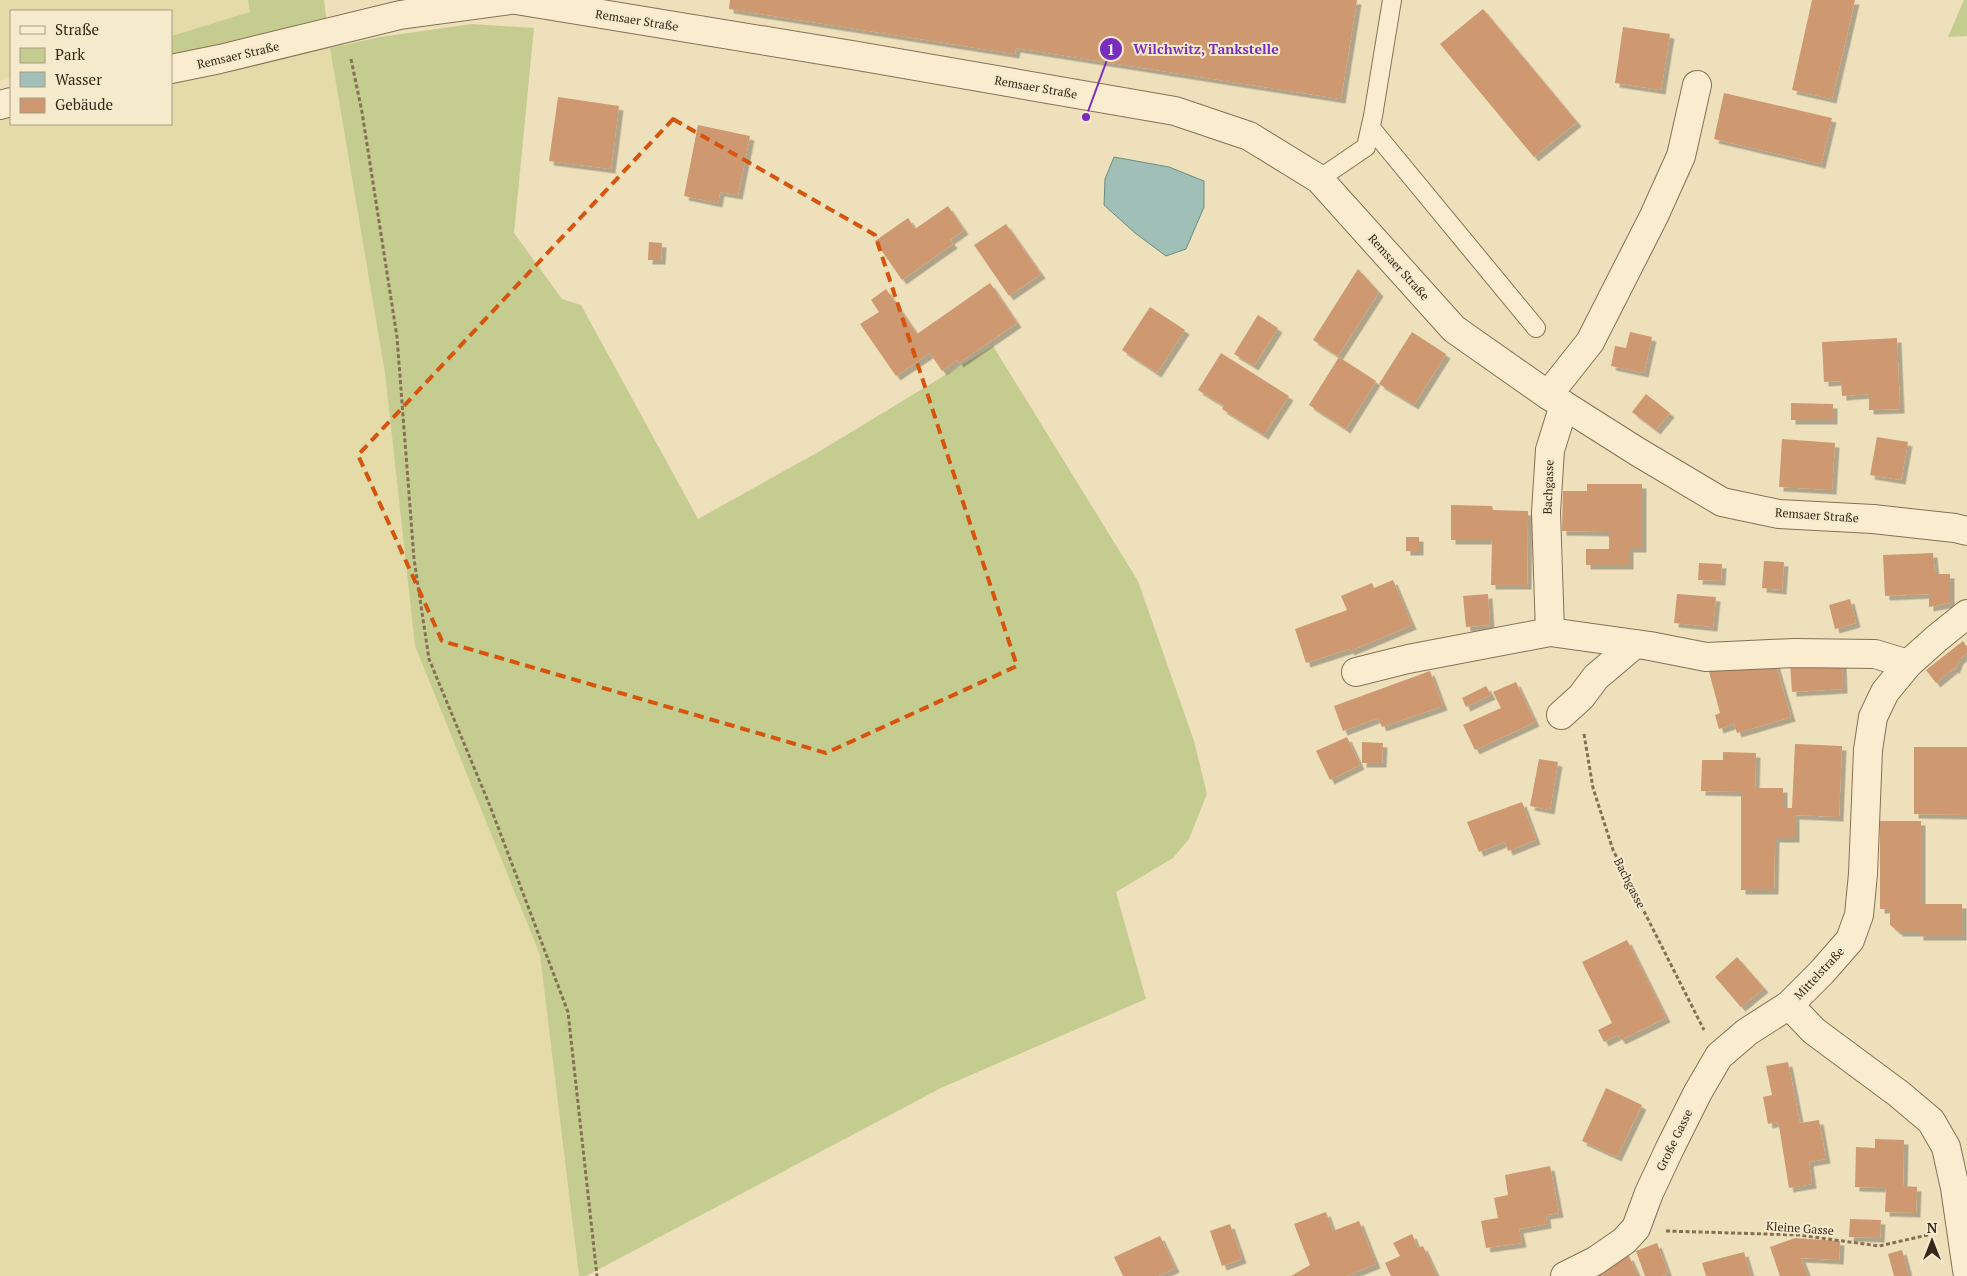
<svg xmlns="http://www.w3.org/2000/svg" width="1967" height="1276" font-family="'PT Serif',serif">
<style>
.farmland{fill:#e4dba9}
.green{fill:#c5cc90}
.water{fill:#a0bfb6;stroke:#688d84}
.building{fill:#ce9870;filter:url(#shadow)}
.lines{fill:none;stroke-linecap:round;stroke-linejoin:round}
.lane-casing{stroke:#867055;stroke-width:20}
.street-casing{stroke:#867055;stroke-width:30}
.path{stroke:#867055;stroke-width:3;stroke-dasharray:4 2.5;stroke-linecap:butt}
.lane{stroke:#faedcf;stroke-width:18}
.street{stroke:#faedcf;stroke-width:28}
.marked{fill:none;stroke:#d6540e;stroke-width:4;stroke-dasharray:10 6;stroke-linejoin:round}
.labels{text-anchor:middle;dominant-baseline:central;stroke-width:4;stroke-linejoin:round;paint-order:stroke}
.street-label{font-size:12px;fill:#35281b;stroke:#f6eacc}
.leader{fill:none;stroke:#7b2cbf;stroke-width:2}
.callout-dot{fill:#7b2cbf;stroke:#f6eacc;stroke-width:2}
.mark-label{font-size:15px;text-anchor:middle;font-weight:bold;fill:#fff}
.callout-label{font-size:14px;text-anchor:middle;font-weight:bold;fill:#7b2cbf;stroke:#f6eacc;stroke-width:4;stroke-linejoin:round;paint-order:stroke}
</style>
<defs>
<filter id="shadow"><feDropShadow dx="4.5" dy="4.5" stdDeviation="0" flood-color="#0004"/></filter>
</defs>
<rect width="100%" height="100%" fill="#efe0bc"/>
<g class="farmland">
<polygon points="0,0 248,0 251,12 171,36 171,11 11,11 11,78 0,81"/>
<polygon points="330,48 384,365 415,646 540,955 579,1276 0,1276 0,120 11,117 11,124 171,124 171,82"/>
</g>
<g class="green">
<polygon points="248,0 324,0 330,48 380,37 472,24 534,28 514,233 562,299 581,305 698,519 820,451 993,346 1138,581 1194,741 1207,794 1189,839 1173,858 1116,892 1146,999 941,1088 586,1276 579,1276 540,955 415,646 385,373 330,48 171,83 171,36 250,12"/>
<polygon points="1964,0 1967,0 1967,36 1948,37"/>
</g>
<polygon class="water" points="1114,157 1169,167 1204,181 1204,207 1186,249 1166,256 1135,233 1104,205 1105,179"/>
<g class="building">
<polygon points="730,0 1357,0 1341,99 1016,48 1015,54 729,9"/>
<polygon points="1812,0 1855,0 1832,99 1792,90"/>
<polygon points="1483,9 1577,122 1534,157 1440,44"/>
<polygon points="1623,27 1670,34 1661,90 1615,83"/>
<polygon points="1724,93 1832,118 1821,164 1714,139"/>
<polygon points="558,97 619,106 611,169 549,161"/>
<polygon points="698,125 750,136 738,195 720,192 718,203 684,196"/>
<polygon points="948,206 964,230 950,240 953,244 902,280 875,241 908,218 915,229"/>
<polygon points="1006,224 1041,274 1009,296 974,245"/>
<polygon points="649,242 662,243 661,260 648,260"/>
<polygon points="1358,269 1379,292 1338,356 1313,340"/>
<polygon points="990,283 1017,323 959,363 957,360 942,371 930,353 896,376 860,324 879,312 871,300 886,289 917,334"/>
<polygon points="1150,307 1185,330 1157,373 1122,350"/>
<polygon points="1258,315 1278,328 1254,366 1234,354"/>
<polygon points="1412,332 1446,354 1414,405 1379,384"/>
<polygon points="1630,332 1652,337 1644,373 1611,366 1615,346 1626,348"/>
<polygon points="1897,338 1900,409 1869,410 1869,394 1842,396 1841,381 1824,382 1822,342"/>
<polygon points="1221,353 1289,396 1264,435 1222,409 1224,406 1198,390"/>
<polygon points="1339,357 1376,381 1346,429 1309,405"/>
<polygon points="1646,394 1670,413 1656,430 1632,412"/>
<polygon points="1791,403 1833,404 1833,420 1791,420"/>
<polygon points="1877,437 1908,442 1901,480 1870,475"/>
<polygon points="1782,439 1835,443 1832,490 1779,487"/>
<polygon points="1587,484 1642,484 1642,548 1629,548 1629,565 1586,565 1586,549 1609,549 1609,532 1562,531 1563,491 1587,491"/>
<polygon points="1451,505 1492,506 1493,510 1528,511 1527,585 1491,585 1492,540 1451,540"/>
<rect x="1406" y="537" width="13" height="14"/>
<polygon points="1933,553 1935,574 1950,574 1950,603 1929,607 1929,594 1885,596 1883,555"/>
<polygon points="1764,561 1784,562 1782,590 1762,588"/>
<polygon points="1699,563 1722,564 1721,581 1698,580"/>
<polygon points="1393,580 1412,625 1350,651 1349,649 1306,663 1295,629 1347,610 1341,596 1372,583 1374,588"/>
<polygon points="1488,594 1490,625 1466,627 1463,596"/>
<polygon points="1677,594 1716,597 1713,627 1674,623"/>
<polygon points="1850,599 1856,623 1835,629 1829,605"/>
<polygon points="1963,641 1967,647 1967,653 1959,660 1955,670 1954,668 1936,683 1926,670"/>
<polygon points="1842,661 1843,689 1792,692 1790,663"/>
<polygon points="1775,662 1791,717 1737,733 1734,724 1719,729 1715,715 1720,713 1708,668"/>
<polygon points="1430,671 1443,706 1382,727 1378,718 1343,731 1334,706"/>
<polygon points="1516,682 1535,722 1475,750 1463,725 1501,708 1493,692"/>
<polygon points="1486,686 1491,695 1466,707 1462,698"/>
<polygon points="1347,737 1360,765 1330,780 1316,751"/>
<polygon points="1362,742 1383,743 1382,763 1362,763"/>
<polygon points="1795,744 1842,746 1839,817 1795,815 1795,838 1775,838 1774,890 1741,890 1741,792 1701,791 1702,760 1723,760 1723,752 1756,753 1755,788 1783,788 1783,808 1792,808"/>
<polygon points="1914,747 1967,747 1967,815 1914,814"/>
<polygon points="1539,759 1558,762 1550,810 1530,806"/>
<polygon points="1522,802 1536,840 1508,851 1505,842 1479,852 1467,822"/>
<polygon points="1880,821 1921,821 1921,904 1962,904 1962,936 1919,936 1919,932 1899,932 1890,925 1890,909 1880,909"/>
<polygon points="1627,940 1666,1018 1621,1040 1618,1035 1604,1042 1598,1030 1612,1023 1582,962"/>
<polygon points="1737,957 1764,988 1741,1007 1715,977"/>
<polygon points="1788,1062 1800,1123 1819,1120 1826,1159 1809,1162 1812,1184 1789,1188 1779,1126 1777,1122 1768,1124 1763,1097 1772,1095 1766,1066"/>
<polygon points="1606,1088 1642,1105 1617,1157 1582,1141"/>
<polygon points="1875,1139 1904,1140 1903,1186 1917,1187 1916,1213 1885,1212 1886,1188 1855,1187 1856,1147 1875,1148"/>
<polygon points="1550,1166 1559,1213 1546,1215 1547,1224 1519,1229 1522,1243 1486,1248 1481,1221 1498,1218 1494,1198 1508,1195 1505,1175"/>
<polygon points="1326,1212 1333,1231 1359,1221 1376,1264 1346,1276 1291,1276 1310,1265 1294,1224"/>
<polygon points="1850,1219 1881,1220 1880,1238 1849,1237"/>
<polygon points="1230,1224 1242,1259 1222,1266 1210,1231"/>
<polygon points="1412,1234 1418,1248 1423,1246 1437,1276 1391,1276 1385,1263 1400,1256 1393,1243"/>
<polygon points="1160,1236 1175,1268 1158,1276 1123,1276 1114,1257"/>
<polygon points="1795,1238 1840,1241 1839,1260 1801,1258 1808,1276 1780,1276 1770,1247"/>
<polygon points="1657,1243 1668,1273 1661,1276 1645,1276 1636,1251"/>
<polygon points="1902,1250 1909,1276 1894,1276 1888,1254"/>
<polygon points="1744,1252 1751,1276 1706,1276 1702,1263"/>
<polygon points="1629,1256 1638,1276 1594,1276 1592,1272"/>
</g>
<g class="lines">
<g class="lane-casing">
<g id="lane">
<polyline points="1371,128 1536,328"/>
<polyline points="1319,179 1366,147 1373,116 1392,0"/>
</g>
</g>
<g class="street-casing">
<g id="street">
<polyline points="516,0 852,55 1175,111 1249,136 1319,179 1454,329 1548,395 1638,452 1722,502 1779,514 1873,519 1955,528 1967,531"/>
<polyline points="171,69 220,59 400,15 510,0"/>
<polyline points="0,105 11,102"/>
<polyline points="1548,395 1590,342 1654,216 1681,156 1697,85"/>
<polyline points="1967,614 1936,639 1908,664 1885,692 1873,717 1868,750 1863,874 1859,915 1850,940 1822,972 1789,1005 1814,1031 1899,1094 1931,1121 1946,1147 1955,1188 1967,1270"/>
<polyline points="1550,632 1546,512 1550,450 1564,405"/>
<polyline points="1356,672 1408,659 1550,632 1650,646 1706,657 1794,653 1875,654 1908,664"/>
<polyline points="1561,715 1581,697 1596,677 1635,644"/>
<polyline points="1565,1276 1595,1261 1624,1241 1636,1228 1649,1193 1670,1148 1698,1092 1719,1056 1747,1032 1789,1005"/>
</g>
</g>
<g class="path">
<polyline points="351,59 362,112 397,337 414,559 429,659 490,806 568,1012 597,1276"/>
<polyline points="1584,734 1593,788 1613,850 1704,1030"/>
<polyline points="1666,1231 1799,1235 1879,1246 1932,1234"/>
</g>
<use href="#lane" class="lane"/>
<use href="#street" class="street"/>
</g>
<path class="marked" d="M673,119L875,235L1017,666L826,753L442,641L358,455Z"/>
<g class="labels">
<g class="street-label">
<text transform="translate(637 20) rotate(9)">Remsaer Straße</text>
<text transform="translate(238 55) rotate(-13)">Remsaer Straße</text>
<text transform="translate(1036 87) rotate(10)">Remsaer Straße</text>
<text transform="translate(1399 267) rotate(48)">Remsaer Straße</text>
<text transform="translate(1548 487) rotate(-88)">Bachgasse</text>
<text transform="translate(1817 515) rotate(4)">Remsaer Straße</text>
<text transform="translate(1630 883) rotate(63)">Bachgasse</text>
<text transform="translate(1819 973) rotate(-47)">Mittelstraße</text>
<text transform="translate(1674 1140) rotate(-64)">Große Gasse</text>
<text transform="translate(1800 1228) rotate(4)">Kleine Gasse</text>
</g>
</g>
<path class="leader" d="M1086 117L1111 49"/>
<g class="callout-dot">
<circle cx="1086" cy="117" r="5"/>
<circle cx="1111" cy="49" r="12"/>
</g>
<g class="mark-label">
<text x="1111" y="55">1</text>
</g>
<g class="callout-label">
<text x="1206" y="54">Wilchwitz, Tankstelle</text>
</g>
<rect x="10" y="10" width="162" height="115" fill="#f6eacc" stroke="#a99c85"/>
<rect x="20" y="26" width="25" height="8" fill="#faedcf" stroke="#a99c85"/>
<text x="55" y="35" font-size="15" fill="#35281b">Straße</text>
<rect x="20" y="48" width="25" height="15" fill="#c5cc90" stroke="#a99c85"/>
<text x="55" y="60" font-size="15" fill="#35281b">Park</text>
<rect x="20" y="72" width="25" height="15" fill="#a0bfb6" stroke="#a99c85"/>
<text x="55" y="85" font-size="15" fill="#35281b">Wasser</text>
<rect x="20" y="98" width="25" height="15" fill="#ce9870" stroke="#a99c85"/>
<text x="55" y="110" font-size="15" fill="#35281b">Gebäude</text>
<g transform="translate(1932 1241)" stroke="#f6eacc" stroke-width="4" paint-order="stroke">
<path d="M0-4L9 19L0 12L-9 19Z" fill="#35281b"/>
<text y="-8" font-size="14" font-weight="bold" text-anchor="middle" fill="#35281b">N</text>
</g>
</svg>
